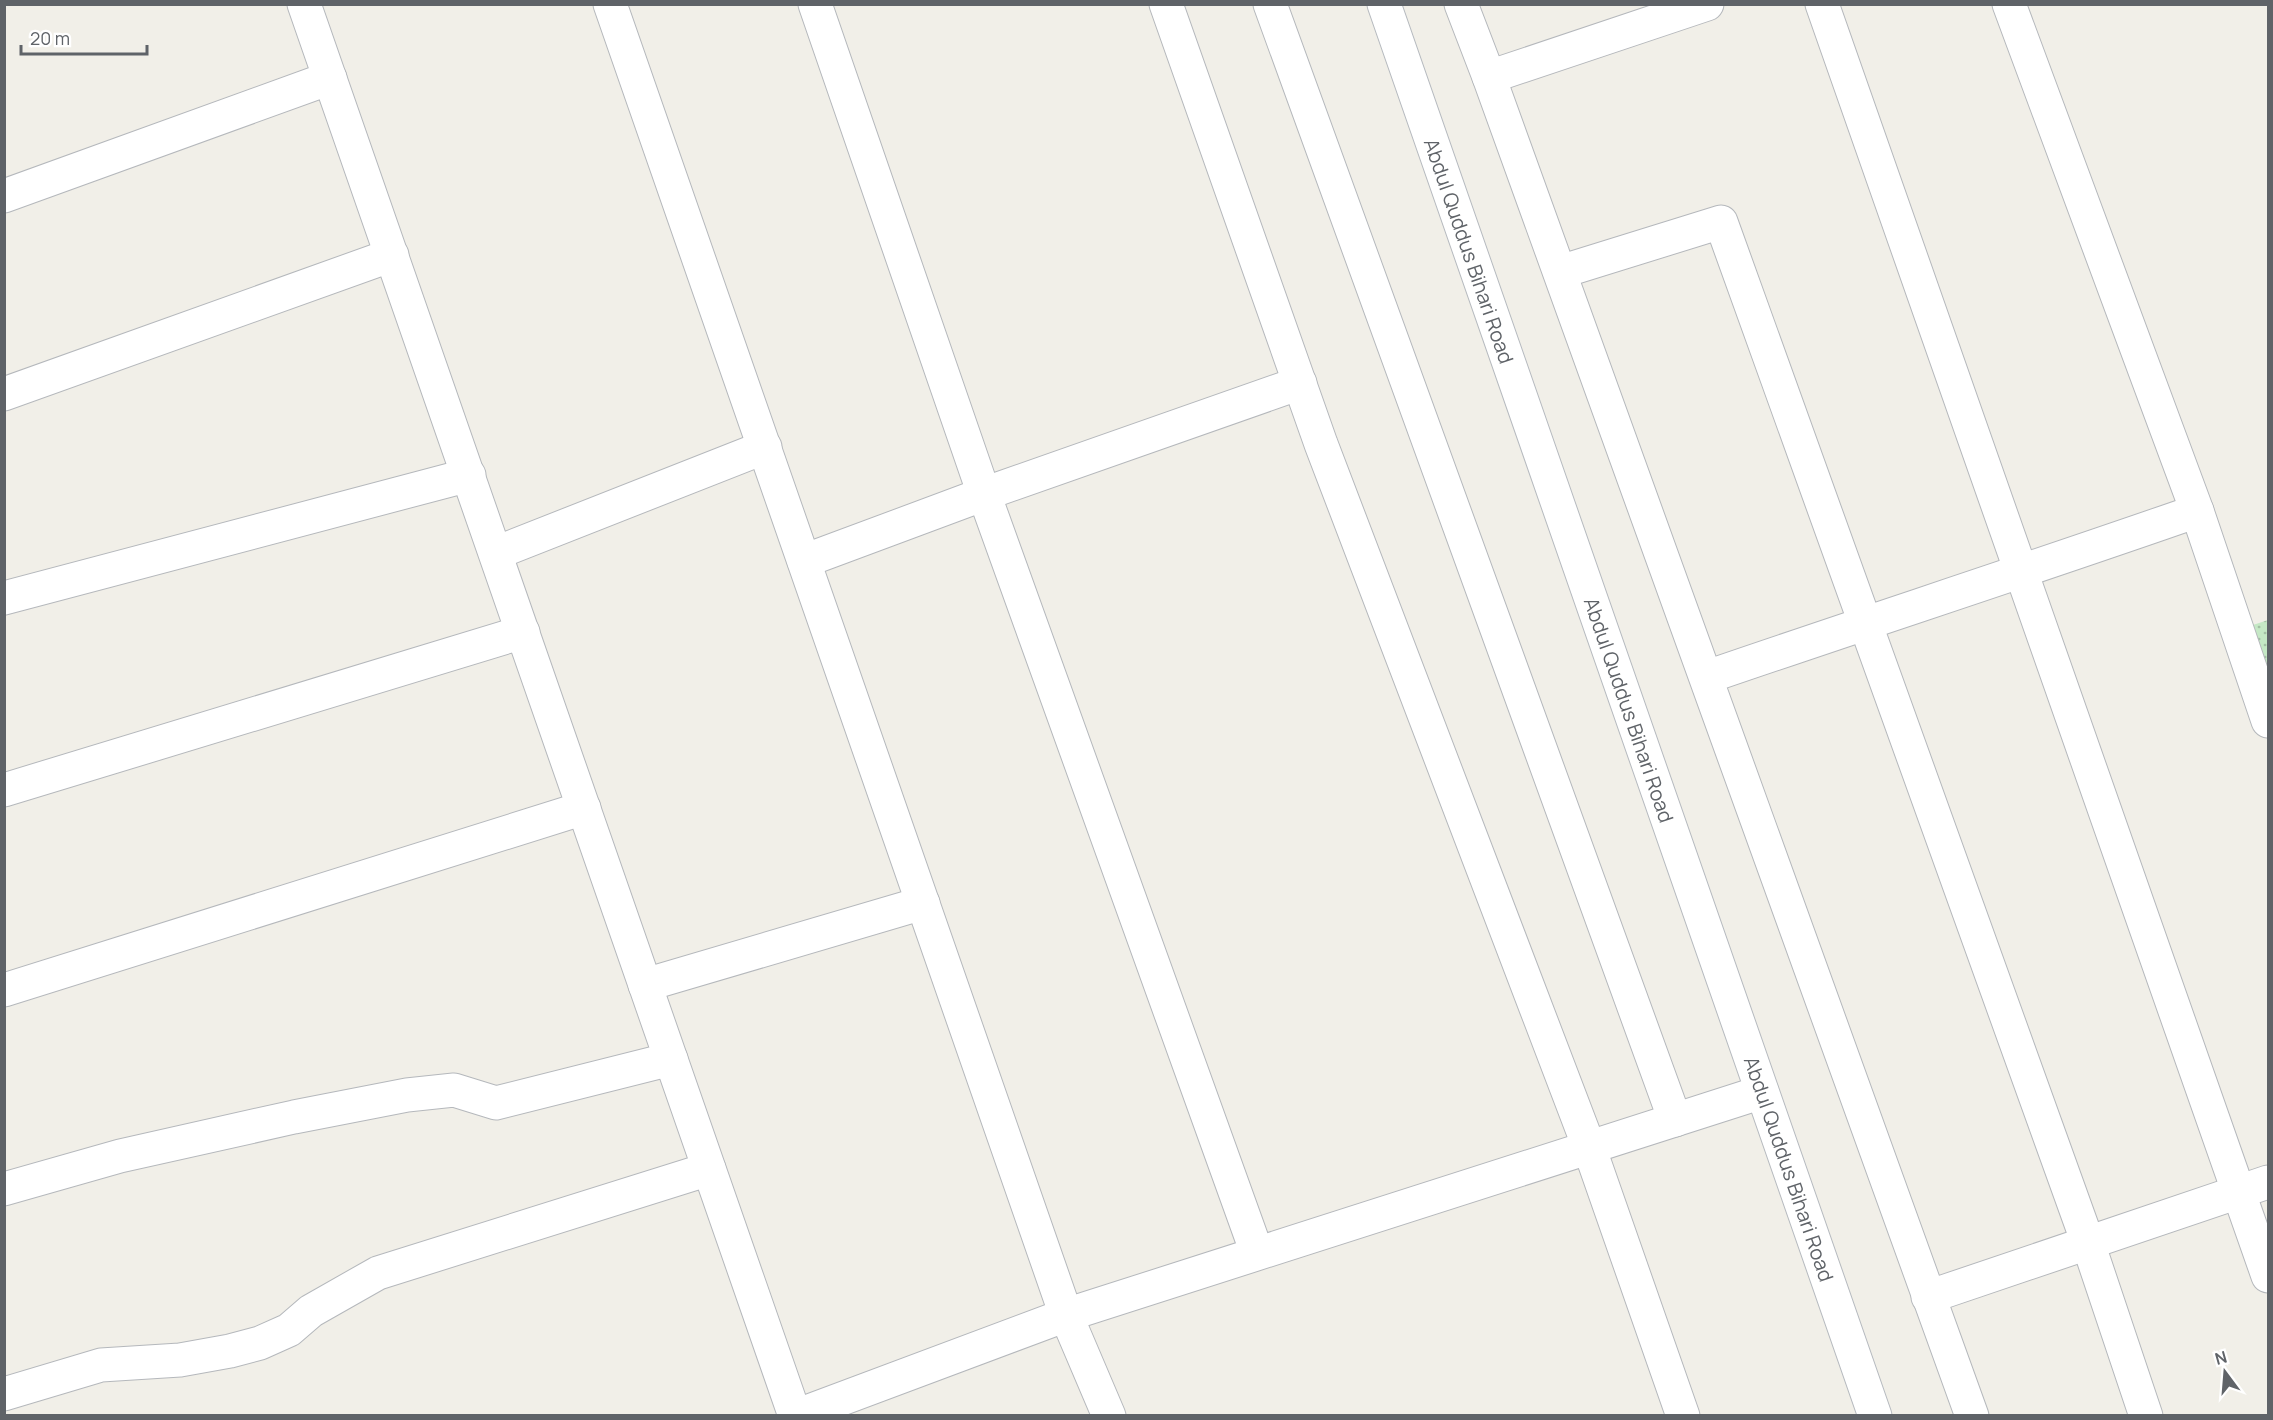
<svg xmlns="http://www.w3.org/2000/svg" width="2273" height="1420" font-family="Manrope,sans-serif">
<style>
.park{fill:url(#park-dots)}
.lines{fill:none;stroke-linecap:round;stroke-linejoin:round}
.minor-casing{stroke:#b5b8bc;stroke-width:35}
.tertiary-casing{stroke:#b5b8bc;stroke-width:35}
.secondary-casing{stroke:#b6babf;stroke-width:35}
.minor{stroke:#fff;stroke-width:33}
.tertiary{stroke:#fff;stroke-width:33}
.secondary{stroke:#fff;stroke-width:33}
.labels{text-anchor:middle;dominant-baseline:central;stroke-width:4.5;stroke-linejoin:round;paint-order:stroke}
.street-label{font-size:20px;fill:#5f6368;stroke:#fff}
</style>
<defs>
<pattern id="park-dots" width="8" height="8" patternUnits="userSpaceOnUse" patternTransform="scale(1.5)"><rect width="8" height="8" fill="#c5e8c5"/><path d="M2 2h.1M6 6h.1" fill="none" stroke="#a3c0a4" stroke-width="1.8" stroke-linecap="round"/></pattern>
</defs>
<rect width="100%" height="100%" fill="#f1efe8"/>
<polygon class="park" points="2268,620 2268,721 2238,630"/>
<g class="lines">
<g class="minor-casing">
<g id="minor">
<polyline points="304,4 795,1416"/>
<polyline points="610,4 1066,1315 1109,1416"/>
<polyline points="815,4 984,494 1257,1253"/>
<polyline points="1166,4 1321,444 1589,1147 1683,1416"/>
<polyline points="1270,4 1675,1120"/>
<polyline points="1461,4 1489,77 1972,1416"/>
<polyline points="1822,4 2268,1276"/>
<polyline points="2009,4 2197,511 2268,721"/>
<polyline points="1489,77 1707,4"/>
<polyline points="4,196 330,78"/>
<polyline points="1560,272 1721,222 2088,1243 2146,1416"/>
<polyline points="4,394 392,255"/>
<polyline points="496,553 765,447"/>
<polyline points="804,561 984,494 1300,383"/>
<polyline points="4,598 469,475"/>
<path d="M1707,677C1870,621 2034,568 2197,511"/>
<polyline points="4,790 523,632"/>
<polyline points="645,985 923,903"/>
<polyline points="4,990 584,808"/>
<polyline points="4,1189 120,1156 294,1117 407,1095 454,1090 496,1103 671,1059"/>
<polyline points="1928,1297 2268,1182"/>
<polyline points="4,1394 101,1365 180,1360 230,1351 260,1343 289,1330 311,1311 378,1273 709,1169"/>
</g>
</g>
<g class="tertiary-casing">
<polyline id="tertiary" points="796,1416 1066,1315 1762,1092"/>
</g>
<g class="secondary-casing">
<polyline id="secondary" points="1384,4 1875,1416"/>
</g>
<use href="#minor" class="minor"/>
<use href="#tertiary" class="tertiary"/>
<use href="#secondary" class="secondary"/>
</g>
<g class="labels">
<g class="street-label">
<text transform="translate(1469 251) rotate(71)">Abdul Quddus Bihari Road</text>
<text transform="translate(1629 710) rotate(71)">Abdul Quddus Bihari Road</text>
<text transform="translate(1789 1169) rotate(71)">Abdul Quddus Bihari Road</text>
</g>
</g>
<rect width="2273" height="1420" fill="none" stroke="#5f6368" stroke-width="12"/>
<g transform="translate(2225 1372) rotate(344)" stroke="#ffffff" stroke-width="4.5" paint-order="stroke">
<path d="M0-4.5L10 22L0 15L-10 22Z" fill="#5f6368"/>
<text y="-9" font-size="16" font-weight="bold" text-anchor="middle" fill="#5f6368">N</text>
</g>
<path d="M21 45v9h126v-9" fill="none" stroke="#5f6368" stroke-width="3"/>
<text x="30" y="45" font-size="18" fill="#5f6368" stroke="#ffffff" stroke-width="4.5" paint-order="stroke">20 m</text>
</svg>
